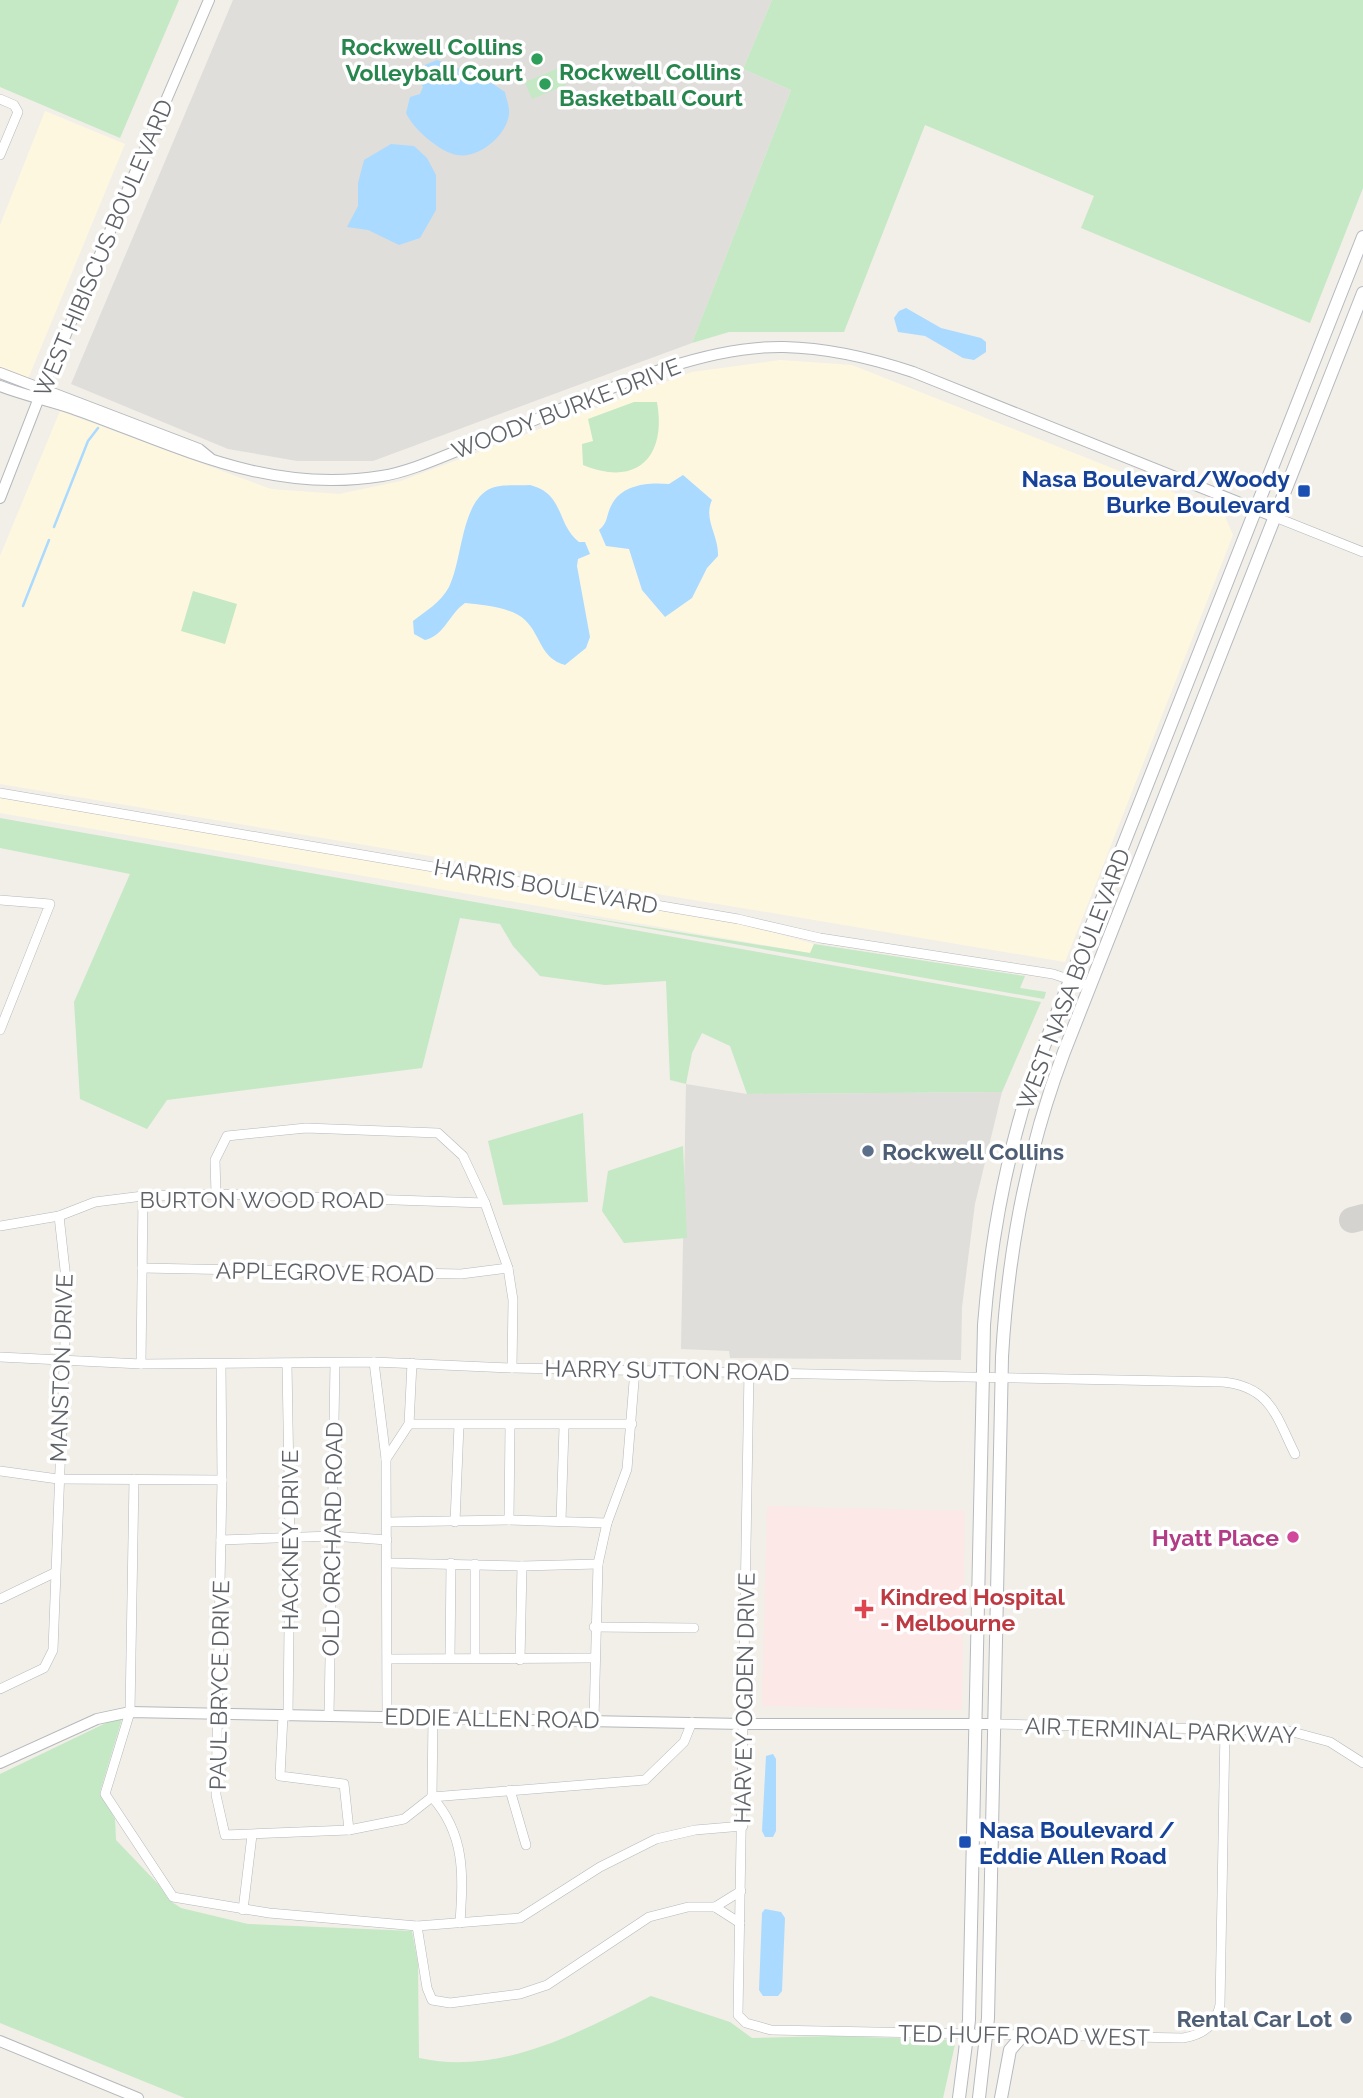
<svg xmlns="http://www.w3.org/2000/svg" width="1363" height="2098" font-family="Raleway,sans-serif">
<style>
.commercial{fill:#fef7e0}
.industrial{fill:#e0deda}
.medical{fill:#fce8e6}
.green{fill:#c5e8c5}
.water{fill:#aadaff}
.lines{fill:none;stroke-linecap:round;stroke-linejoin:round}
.stream{stroke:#aadaff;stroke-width:2.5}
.taxiway{stroke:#d4d3d0;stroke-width:26}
.minor-casing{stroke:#b5b8bc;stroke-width:10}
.tertiary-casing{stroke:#b5b8bc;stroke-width:12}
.secondary-casing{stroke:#b6babf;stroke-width:14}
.minor{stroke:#fff;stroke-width:9}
.tertiary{stroke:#fff;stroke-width:10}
.secondary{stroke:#fff;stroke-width:12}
.leisure-dot{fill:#2e9e5b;stroke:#fff;stroke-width:2.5}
.transit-dot{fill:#1a4fb4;stroke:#fff;stroke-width:2.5}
.service-dot{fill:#5c6f8a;stroke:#fff;stroke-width:2.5}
.hotel-dot{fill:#d1479c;stroke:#fff;stroke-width:2.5}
.health-dot{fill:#e0444e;stroke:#fff;stroke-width:2.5}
.labels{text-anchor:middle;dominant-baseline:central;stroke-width:7;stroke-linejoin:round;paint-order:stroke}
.leisure-label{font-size:23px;font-weight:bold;fill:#27864d;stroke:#fff;text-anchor:end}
.street-label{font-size:23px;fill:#5f6368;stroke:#fff}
.transit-label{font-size:23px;font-weight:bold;fill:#164399;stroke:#fff;text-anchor:end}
.service-label{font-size:23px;font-weight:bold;fill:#4e5e75;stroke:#fff;text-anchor:start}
.hotel-label{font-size:23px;font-weight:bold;fill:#b23c85;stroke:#fff;text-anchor:end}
.health-label{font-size:23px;font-weight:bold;fill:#be3a42;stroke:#fff;text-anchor:start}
</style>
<rect width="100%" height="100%" fill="#f1efe8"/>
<g class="commercial">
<polygon points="45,111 125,144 28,379 0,367 0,225"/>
<polygon points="780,360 852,365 1223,512 1233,535 1065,962 0,784 0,556 60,411 271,489 339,494 401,481 692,372"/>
<polygon points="0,798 738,922 814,944 810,953 0,813"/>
</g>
<g class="industrial">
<polygon points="233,0 772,0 743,69 791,90 692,343 373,461 297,461 228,449 71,384"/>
<polygon points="686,1084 747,1094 1002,1092 975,1204 962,1307 961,1360 730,1358 729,1351 681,1349"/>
</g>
<polygon class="medical" points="767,1506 965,1511 962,1710 762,1706"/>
<g class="green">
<polygon points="0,0 179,0 120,138 0,87"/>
<polygon points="772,0 1363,0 1363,188 1310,323 1081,228 1094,196 925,125 844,332 729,332 692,343 791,90 743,69"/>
<polygon points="559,68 566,85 532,99 525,82"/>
<path d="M634,402H657C667,458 636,487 583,465L582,444L593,441L588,419Z"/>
<polygon points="193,591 237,604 225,644 181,631"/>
<polygon points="0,818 1041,1002 1002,1092 747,1094 730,1046 702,1033 692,1053 686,1084 670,1080 666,981 605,985 540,976 513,946 500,924 460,918 422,1068 167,1100 147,1129 80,1099 74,1002 130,874 0,848"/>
<polygon points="560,913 810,953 814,944 1025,976 1020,988 1046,992 1044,999"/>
<polygon points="583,1113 588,1202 503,1205 488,1141"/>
<polygon points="683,1146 687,1238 624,1243 602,1211 608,1171"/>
<path d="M122,1719L100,1792L115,1819L116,1840L159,1885L169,1900L181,1908L248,1924L412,1931L418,1964L419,2058C501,2076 580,2032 651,1996L730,2022L752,2038L832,2036L956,2040L943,2098H185L0,2023V1774L108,1722Z"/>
</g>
<g class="water">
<path d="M437,60L484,78L505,92C506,99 510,107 509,114C507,135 479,159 457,155C440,152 413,129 406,113L410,97L420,94L423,87L417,78L425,65Z"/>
<polygon points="391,144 414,146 427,158 436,175 436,210 420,238 399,245 368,230 347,227 358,206 358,183 364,160"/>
<polygon points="906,308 941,328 981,338 986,342 986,352 974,360 963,358 925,336 898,332 894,318 899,311"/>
<path d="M683,475L712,500C703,520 719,535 718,556L707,568L692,598L665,617L642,590L629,549L606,546L599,530C608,523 606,516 611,506C621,484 649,482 669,484Z"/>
<path d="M530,485C565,494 556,524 579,542H585L590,554L578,559L577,566L590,637L586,648L565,665C540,658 541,635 525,620C512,607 482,605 465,603C449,614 445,635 425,640L414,634L413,621C426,611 441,602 449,587C462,561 461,508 486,491C497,483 517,486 530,485Z"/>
<polygon points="773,1754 776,1759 776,1831 773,1837 765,1837 762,1831 766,1756"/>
<polygon points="765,1909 781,1912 785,1918 782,1991 778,1996 763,1996 759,1990 762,1913"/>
</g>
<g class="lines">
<g class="stream">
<polyline points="54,527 88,441 98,428"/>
<polyline points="23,606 49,540"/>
</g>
<polyline class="taxiway" points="1352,1220 1363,1217"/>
<g class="minor-casing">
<g id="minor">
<polyline points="0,99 14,105 18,112 0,155"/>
<polyline points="1275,517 1363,552"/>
<polyline points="0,793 738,919 820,938 1053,974 1089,986"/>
<polyline points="0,900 50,904 0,1030"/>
<polyline points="216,1194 215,1160 227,1136 306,1128 438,1133 463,1156 485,1203 508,1268 513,1300 512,1368"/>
<polyline points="0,1226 59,1216 95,1202 143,1196 216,1194 485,1203"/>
<polyline points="142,1268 461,1274 508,1268"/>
<path d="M0,1357L141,1364L374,1362L512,1368L1223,1382C1271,1387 1276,1416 1295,1454"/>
<polyline points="374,1362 386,1459 387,1717"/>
<polyline points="141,1364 143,1196"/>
<polyline points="221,1364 222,1480 216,1795 225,1835 349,1830 404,1819 432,1797 645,1780 684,1742 692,1722"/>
<polyline points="287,1364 290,1538 288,1716"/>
<path d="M749,1371L738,2015L746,2023L771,2030L1183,2038C1202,2035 1216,2025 1220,2005L1225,1729"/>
<polyline points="409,1424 632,1424"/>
<polyline points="386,1459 409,1424 412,1363"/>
<polyline points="0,1471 58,1479 222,1480"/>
<polyline points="134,1479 130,1712 105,1794 173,1897 269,1913 417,1926 520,1918 600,1867 656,1839 695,1830 743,1826"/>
<polyline points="509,1520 510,1425"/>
<polyline points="561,1521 564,1427"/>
<polyline points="388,1522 509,1520 607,1523"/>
<polyline points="455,1522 459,1425"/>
<polyline points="221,1540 332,1536 387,1540"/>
<polyline points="388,1563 522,1566 598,1564"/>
<polyline points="475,1564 475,1658"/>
<polyline points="0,1599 54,1573"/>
<polyline points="594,1627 694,1628"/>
<polyline points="450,1658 451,1563"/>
<polyline points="389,1659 593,1658"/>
<polyline points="520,1660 522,1566"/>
<polyline points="0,1689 44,1668 53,1650 67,1288 59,1216"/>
<polyline points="283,1716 280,1776 344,1784 349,1830"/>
<polyline points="329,1716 335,1363"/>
<path d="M433,1717L432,1797C466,1835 463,1876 460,1923"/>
<polyline points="594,1719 598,1564 607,1523 627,1469 635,1369"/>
<polyline points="993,1724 1289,1731 1330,1742 1363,1763"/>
<polyline points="510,1790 526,1845"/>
<polyline points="243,1910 252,1835"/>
<polyline points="740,1923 715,1907 741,1891"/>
<polyline points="417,1926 427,1988 432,2000 450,2003 520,1994 547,1985 649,1917 688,1907 715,1907"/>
</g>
</g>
<g class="tertiary-casing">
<g id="tertiary">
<polyline points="0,373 199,449 210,458"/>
<path d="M0,386C23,395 47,400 71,408C176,445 266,495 382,476C413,471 447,454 477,443C570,409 684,345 784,347C829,348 871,358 913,372L1275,517"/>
<polyline points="0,498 42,390 209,0"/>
<polyline points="0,1763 97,1719 130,1712 743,1724 993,1724"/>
<polyline points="0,2041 138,2098"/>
</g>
</g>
<g class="secondary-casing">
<g id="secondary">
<path d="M959,2098L969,2020L984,1325C991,1235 1007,1150 1037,1064L1363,237"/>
<path d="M979,2098L988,2018L1002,1357C1008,1251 1026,1152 1064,1052L1363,293"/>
<polyline points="1001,2098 1010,2050 1023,2035"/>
</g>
</g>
<use href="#minor" class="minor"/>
<use href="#tertiary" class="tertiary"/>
<use href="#secondary" class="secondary"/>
</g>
<g class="leisure-dot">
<circle cx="537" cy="59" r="7"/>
<circle cx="545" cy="84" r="7"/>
</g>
<g class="transit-dot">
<rect x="1297" y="484" width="14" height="14" rx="3.5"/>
<rect x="958" y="1835" width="14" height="14" rx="3.5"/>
</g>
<g class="service-dot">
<circle cx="868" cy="1151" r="7"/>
<circle cx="1346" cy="2018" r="7"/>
</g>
<circle class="hotel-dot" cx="1293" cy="1537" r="7"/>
<path class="health-dot" d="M860.5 1598.5h7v7h7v7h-7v7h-7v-7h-7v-7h7z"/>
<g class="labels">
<g class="leisure-label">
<text x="523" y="46">Rockwell Collins<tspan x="523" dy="26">Volleyball Court</tspan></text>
<text x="559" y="71" text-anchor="start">Rockwell Collins<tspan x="559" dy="26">Basketball Court</tspan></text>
</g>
<g class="street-label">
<text transform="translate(103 248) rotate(-67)">WEST HIBISCUS BOULEVARD</text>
<text transform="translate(566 408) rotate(-21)">WOODY BURKE DRIVE</text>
<text transform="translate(546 886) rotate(10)">HARRIS BOULEVARD</text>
<text transform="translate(1073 979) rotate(-69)">WEST NASA BOULEVARD</text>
<text x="262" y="1199">BURTON WOOD ROAD</text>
<text transform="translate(325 1272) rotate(1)">APPLEGROVE ROAD</text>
<text transform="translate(61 1368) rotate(-88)">MANSTON DRIVE</text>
<text transform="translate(667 1370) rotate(1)">HARRY SUTTON ROAD</text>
<text transform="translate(332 1539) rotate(-89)">OLD ORCHARD ROAD</text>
<text transform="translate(289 1540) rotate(-90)">HACKNEY DRIVE</text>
<text transform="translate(219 1685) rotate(-89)">PAUL BRYCE DRIVE</text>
<text transform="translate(744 1698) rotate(-89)">HARVEY OGDEN DRIVE</text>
<text transform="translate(492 1718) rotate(1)">EDDIE ALLEN ROAD</text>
<text transform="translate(1161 1730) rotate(2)">AIR TERMINAL PARKWAY</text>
<text transform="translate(1024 2035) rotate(1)">TED HUFF ROAD WEST</text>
</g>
<g class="transit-label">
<text x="1290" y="478">Nasa Boulevard/Woody<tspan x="1290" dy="26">Burke Boulevard</tspan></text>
<text x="979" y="1829" text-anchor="start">Nasa Boulevard /<tspan x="979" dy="26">Eddie Allen Road</tspan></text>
</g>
<g class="service-label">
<text x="882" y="1151">Rockwell Collins</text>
<text x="1332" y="2018" text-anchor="end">Rental Car Lot</text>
</g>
<g class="hotel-label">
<text x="1279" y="1537">Hyatt Place</text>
</g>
<g class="health-label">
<text x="880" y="1596">Kindred Hospital<tspan x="880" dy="26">- Melbourne</tspan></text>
</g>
</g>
</svg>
